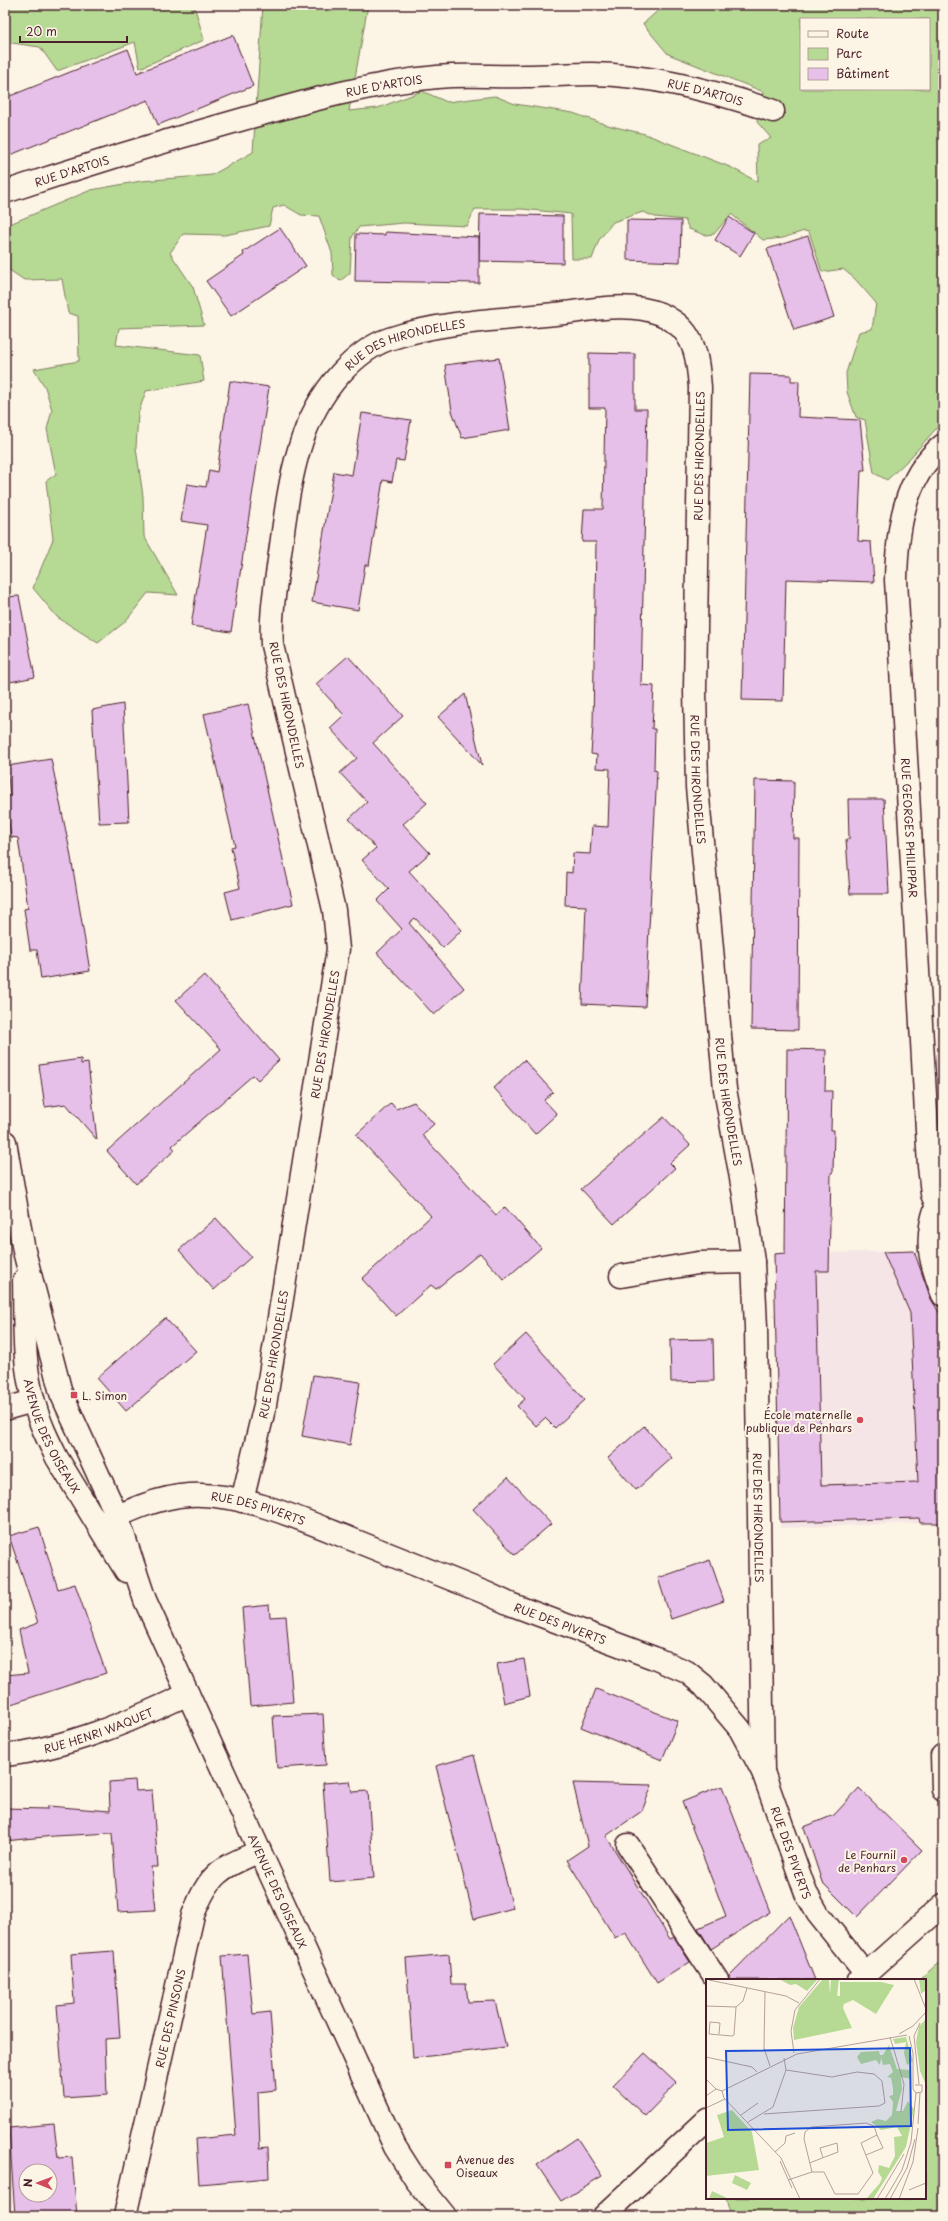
<svg xmlns="http://www.w3.org/2000/svg" width="948" height="2221" font-family="'Playpen Sans',sans-serif">
<style>
.built{fill:#f5e5e6}
.green{fill:#b6da94;stroke:#807c60;fill-rule:evenodd}
.building{fill:#e6c0e9;stroke:#4a1f2b;fill-rule:evenodd}
.lines{fill:none;stroke-linecap:round;stroke-linejoin:round}
.minor-casing{stroke:#4a1f2b;stroke-width:25}
.tertiary-casing{stroke:#4a1f2b;stroke-width:25}
.primary-casing{stroke:#4a1f2b;stroke-width:25}
.minor{stroke:#fcf5e5;stroke-width:22}
.tertiary{stroke:#fcf5e5;stroke-width:22}
.primary{stroke:#fcf5e5;stroke-width:22}
.poi-dot{fill:#d1495b;stroke:#fcf5e5;stroke-width:1.5}
.labels{text-anchor:middle;dominant-baseline:central;stroke-width:4;stroke-linejoin:round;paint-order:stroke}
.street-label{font-size:11px;fill:#4a1f2b;stroke:#fcf5e5}
.poi-label{font-size:11px;fill:#4a1f2b;stroke:#fcf5e5;text-anchor:start}
.inset-road{fill:none;stroke:#b59f9b;stroke-width:1}
.view{fill:#1d4ed8;fill-opacity:0.15;stroke:#1d4ed8;stroke-width:2}
.inset-edge{fill:none;stroke:#4a1f2b;stroke-width:2}
</style>
<rect width="100%" height="100%" fill="#fcf5e5"/>
<filter id="ink" filterUnits="userSpaceOnUse"><feTurbulence type="fractalNoise" baseFrequency=".025" numOctaves="2"/><feDisplacementMap in="SourceGraphic" scale="8" xChannelSelector="R" yChannelSelector="G"/><feConvolveMatrix kernelMatrix="1 2 1 2 8 2 1 2 1" color-interpolation-filters="sRGB"/></filter>
<g filter="url(#ink)">
<polygon class="built" points="914,1251 943,1319 943,1522 780,1528 774,1254"/>
<g class="green">
<polygon points="5,5 194,5 204,40 140,68 135,42 57,71 40,47 5,42"/>
<path d="M263,5H368L349,111L378,108L422,91L447,102L495,96L515,104L573,113L607,125L645,134L730,167L758,182L757,145L771,138L757,122L764,92L668,54L643,24L664,5H943V421L910,458L887,480L874,473L865,420L856,417L847,392L846,373L859,332L872,329L876,303L855,279L843,269L822,272L809,232L804,231L783,238L763,240L731,214L714,234L705,235L689,229L685,220L655,217L643,212L613,222L599,240L592,259H572L571,214L522,209H475L467,226L404,223L359,227L352,237L350,273L340,281L333,275L332,253L319,216L301,215L284,205L273,208L269,226L225,235L183,234L170,253L193,287L204,325L119,328L116,345L200,355L204,381L146,391L138,414L136,448L143,496L144,536L178,595L148,593L125,622L98,643L57,617L33,588L53,539L46,481L56,474L47,429L52,410L45,387L34,369L79,361L78,316L68,313L62,279L24,280L5,267V226L91,190L141,181L212,175L253,152ZM801,19H929V89H801Z"/>
<polygon points="943,1959 943,2216 731,2216 726,2198 925,2198 925,1980 919,1980"/>
</g>
<g class="building">
<polygon points="233,35 253,86 158,125 148,100 5,157 5,98 128,49 137,73"/>
<polygon points="480,214 563,216 563,263 479,261"/>
<polygon points="729,217 754,233 740,256 715,240"/>
<polygon points="627,220 681,221 680,262 627,260"/>
<polygon points="280,228 306,266 231,316 206,281 244,255 243,252"/>
<polygon points="385,232 479,237 479,283 355,281 356,234 385,235"/>
<polygon points="808,236 834,317 794,330 767,249"/>
<polygon points="589,353 635,354 635,409 647,409 641,685 654,686 652,729 655,729 654,770 657,771 645,1007 582,1004 586,906 565,905 566,872 572,873 573,853 590,854 592,826 608,827 610,769 596,768 597,755 591,754 593,726 596,542 582,542 584,509 603,509 605,408 589,408"/>
<polygon points="499,358 510,430 462,438 452,411 445,365"/>
<polygon points="750,374 791,375 791,381 799,381 798,417 860,420 865,470 861,470 858,541 871,542 874,582 786,579 783,701 742,700"/>
<polygon points="230,381 269,387 231,632 191,626 207,525 181,521 187,484 206,487 209,470 217,472"/>
<polygon points="362,413 411,420 404,461 396,460 392,482 383,480 369,565 365,565 358,610 312,602 334,472 352,475"/>
<polygon points="19,596 35,677 5,683 5,597"/>
<polygon points="348,656 403,716 373,743 427,803 403,824 430,853 409,871 462,930 443,948 415,918 409,923 464,988 434,1015 377,953 402,929 377,901 389,889 362,860 376,848 349,819 367,802 340,773 357,758 330,728 344,715 316,684"/>
<polygon points="465,694 482,765 438,717"/>
<polygon points="123,704 129,822 99,823 92,710"/>
<polygon points="248,704 293,904 232,920 225,892 240,888 231,847 235,846 204,714"/>
<polygon points="51,759 70,851 90,971 41,979 37,950 30,950 24,909 28,908 18,838 11,837 5,796 10,796 7,766"/>
<polygon points="755,780 794,781 793,838 799,838 798,1030 751,1029"/>
<polygon points="848,799 884,799 889,894 850,894 846,839 849,839"/>
<polygon points="204,975 279,1060 258,1080 253,1075 172,1146 175,1150 136,1184 107,1151 221,1049 176,1000"/>
<polygon points="787,1049 826,1050 825,1091 832,1091 831,1130 834,1130 833,1172 831,1173 829,1271 816,1271 821,1485 918,1482 910,1313 883,1252 914,1251 931,1299 943,1319 943,1523 920,1523 919,1518 780,1522 774,1254 785,1253"/>
<polygon points="81,1059 81,1064 88,1063 97,1140 66,1104 45,1107 39,1065"/>
<polygon points="524,1060 553,1092 544,1100 557,1114 535,1134 494,1088"/>
<polygon points="414,1102 434,1124 422,1135 496,1215 505,1207 541,1248 504,1280 480,1253 436,1289 431,1285 396,1316 362,1279 431,1216 356,1135 391,1103 396,1109"/>
<polygon points="664,1117 690,1145 670,1163 675,1168 614,1224 581,1189"/>
<polygon points="216,1218 251,1257 214,1290 179,1250"/>
<polygon points="165,1318 196,1351 126,1411 97,1378"/>
<polygon points="526,1334 585,1400 555,1428 545,1418 536,1426 517,1406 525,1399 493,1364"/>
<polygon points="713,1339 714,1381 671,1382 670,1340"/>
<polygon points="313,1375 360,1382 350,1445 302,1436"/>
<polygon points="644,1426 672,1458 636,1490 608,1458"/>
<polygon points="508,1477 551,1524 515,1555 473,1509"/>
<polygon points="39,1527 58,1589 75,1584 106,1673 5,1706 5,1675 28,1673 19,1630 38,1623 9,1536"/>
<polygon points="710,1560 724,1601 671,1619 658,1578"/>
<polygon points="269,1605 270,1617 286,1616 293,1702 250,1706 242,1608"/>
<polygon points="524,1659 530,1696 504,1703 497,1664"/>
<polygon points="596,1689 678,1721 662,1760 581,1727"/>
<polygon points="323,1714 326,1765 277,1768 273,1716"/>
<polygon points="474,1755 513,1908 474,1919 436,1766"/>
<polygon points="135,1780 136,1791 152,1790 158,1867 151,1867 155,1910 118,1912 112,1833 54,1836 5,1841 5,1808 48,1809 48,1806 110,1811 109,1782"/>
<polygon points="350,1781 352,1792 368,1791 374,1878 330,1882 323,1783"/>
<polygon points="573,1783 652,1785 642,1811 606,1836 670,1939 674,1937 690,1962 657,1983 625,1932 615,1938 567,1860 588,1846"/>
<polygon points="722,1786 770,1912 711,1949 698,1928 726,1916 682,1802"/>
<polygon points="859,1788 922,1850 857,1917 822,1882 804,1827 834,1815"/>
<polygon points="789,1915 815,1980 729,1980 729,1976"/>
<polygon points="114,1951 120,2038 105,2039 107,2095 64,2098 57,2005 74,2003 71,1954"/>
<polygon points="247,1954 253,2014 270,2012 276,2090 258,2092 260,2148 268,2147 269,2178 199,2184 196,2139 236,2135 222,1956"/>
<polygon points="449,1954 451,1984 466,1984 468,2002 495,2001 506,2047 413,2058 406,1958"/>
<polygon points="645,2053 677,2083 645,2116 613,2086"/>
<path d="M54,2124L58,2158L72,2157L77,2216H15L9,2128ZM26,2171H50V2195H26Z"/>
<polygon points="577,2138 602,2176 561,2201 537,2165"/>
</g>
<g class="lines">
<g class="minor-casing">
<g id="minor">
<path id="s1" d="M5,192C83,166 161,142 240,120C304,102 370,83 437,77C466,74 495,77 524,76C547,76 569,74 592,74C654,75 715,91 773,111"/>
<path id="s2" d="M943,445C903,478 897,532 896,580L929,1166L932,1194L943,1221"/>
<path d="M936,1207C924,1241 930,1262 943,1295"/>
<polyline points="621,1276 698,1263 753,1262"/>
<polyline points="5,1409 33,1401"/>
<path id="s3" d="M242,1501L265,1405L338,949L334,910L272,645C270,614 276,583 280,553C289,489 295,423 341,373C354,359 371,345 389,339C443,321 499,320 555,314C584,311 615,304 643,309C654,311 665,315 673,321C696,336 698,362 700,387L695,690L697,787L725,1089L744,1195L753,1262L756,1327L763,1772"/>
<path id="s4" d="M100,1524C128,1511 158,1497 189,1495C241,1492 303,1520 351,1539C396,1557 441,1575 486,1593L510,1604L654,1658L687,1672L703,1685L740,1729L763,1772L806,1893L818,1914L866,1974"/>
<path id="s5" d="M5,1755C68,1748 131,1721 188,1694"/>
<polyline points="942,1755 943,1790"/>
<polyline points="628,1845 717,1980"/>
<path id="s6" d="M125,2216L193,1915C210,1872 219,1869 260,1851"/>
</g>
</g>
<g class="tertiary-casing">
<g id="tertiary">
<polyline points="859,1980 943,1905"/>
<polyline points="604,2216 707,2120"/>
</g>
</g>
<g class="primary-casing">
<g id="primary">
<path id="s7" d="M5,1142L24,1251L61,1393L117,1516L145,1600L395,2147L416,2180L445,2216"/>
<path id="s8" d="M24,1280C25,1321 22,1362 34,1402C39,1422 48,1440 57,1458L126,1571"/>
</g>
</g>
<use href="#minor" class="minor"/>
<use href="#tertiary" class="tertiary"/>
<use href="#primary" class="primary"/>
</g>
</g>
<g class="poi-dot">
<rect x="70" y="1391" width="8" height="8" rx="2"/>
<circle cx="860" cy="1420" r="4"/>
<circle cx="904" cy="1860" r="4"/>
<rect x="444" y="2161" width="8" height="8" rx="2"/>
</g>
<g class="labels">
<g class="street-label">
<text stroke="none"><textPath href="#s1" startOffset="394">RUE D'ARTOIS</textPath></text>
<text stroke="none"><textPath href="#s1" startOffset="718">RUE D'ARTOIS</textPath></text>
<text stroke="none"><textPath href="#s1" startOffset="70">RUE D'ARTOIS</textPath></text>
<text stroke="none"><textPath href="#s3" startOffset="1230">RUE DES HIRONDELLES</textPath></text>
<text transform="translate(699 456) rotate(-89)">RUE DES HIRONDELLES</text>
<text transform="translate(287 705) rotate(78)">RUE DES HIRONDELLES</text>
<text stroke="none"><textPath href="#s3" startOffset="1973">RUE DES HIRONDELLES</textPath></text>
<text stroke="none"><textPath href="#s2" startOffset="396">RUE GEORGES PHILIPPAR</textPath></text>
<text stroke="none"><textPath href="#s3" startOffset="474">RUE DES HIRONDELLES</textPath></text>
<text stroke="none"><textPath href="#s3" startOffset="2297">RUE DES HIRONDELLES</textPath></text>
<text stroke="none"><textPath href="#s3" startOffset="150">RUE DES HIRONDELLES</textPath></text>
<text stroke="none"><textPath href="#s8" startOffset="161">AVENUE DES OISEAUX</textPath></text>
<text stroke="none"><textPath href="#s4" startOffset="165">RUE DES PIVERTS</textPath></text>
<text stroke="none"><textPath href="#s3" startOffset="2715">RUE DES HIRONDELLES</textPath></text>
<text stroke="none"><textPath href="#s4" startOffset="489">RUE DES PIVERTS</textPath></text>
<text stroke="none"><textPath href="#s5" startOffset="97">RUE HENRI WAQUET</textPath></text>
<text stroke="none"><textPath href="#s4" startOffset="837">RUE DES PIVERTS</textPath></text>
<text stroke="none"><textPath href="#s7" startOffset="801">AVENUE DES OISEAUX</textPath></text>
<text stroke="none"><textPath href="#s6" startOffset="203">RUE DES PINSONS</textPath></text>
</g>
<g class="poi-label">
<text x="82" y="1395">L. Simon</text>
<text x="852" y="1414" text-anchor="end">École maternelle<tspan x="852" dy="13">publique de Penhars</tspan></text>
<text x="896" y="1854" text-anchor="end">Le Fournil<tspan x="896" dy="13">de Penhars</tspan></text>
<text x="456" y="2159">Avenue des<tspan x="456" dy="13">Oiseaux</tspan></text>
</g>
</g>
<g transform="translate(706 1979)">
<rect width="220" height="220" fill="#fcf5e5"/>
<path d="M73,0H112L101,12L90,5L84,6ZM117,0H123L124,15L125,0H133L131,17H134V3H175L188,6L170,35L147,21L138,25L137,29L146,49L88,61L87,49L93,28ZM213,0H220V11L215,15ZM220,40L219,63L220,106L214,92L210,63L213,47ZM200,58L207,82L201,86L198,74L200,63L189,65L187,60ZM183,66L191,90L204,91L205,100L195,98L196,110L190,132H197L202,122L208,130L200,168L167,220H160L174,204L176,199L172,193L173,186L183,189L189,177L188,158L196,157L191,148L175,151L165,143L172,140L180,142L186,136L187,123L183,117L187,116V109L185,99L181,98L187,93L184,85L177,86L175,79L174,86L170,81L155,85L151,78L155,73L173,72L174,76H177ZM26,131L46,153L53,191L0,197V164L18,158L11,136ZM29,196L45,204L41,211L26,204ZM6,212L23,220H3Z" fill="#b6da94"/>
<path class="inset-road" d="M208,0L220,30M3,1L80,17L93,24M59,13L58,69L64,87M0,27L30,28L37,22L41,9M13,55L14,44L4,43L3,55L26,57L28,56L30,28M193,55L207,47L220,33M203,57L207,74V110L210,114L216,113V106H209M208,57L213,105M208,57L214,44M184,58L198,105L195,133M88,74L85,52L89,31L114,0M0,78L46,88L51,93M0,100L10,110L16,112L91,75L201,56M16,112L18,119L75,179L94,220M0,117L10,110M0,129L19,120M58,135L173,127L179,124L176,102L168,95L151,93L126,98L80,91M35,136L52,124M42,143L67,128L80,91L78,79M212,145L214,114M69,173L79,164L80,157L89,154M74,182L86,209M104,184L106,183L132,173L131,164L114,169L117,179M106,193H118L129,215H152L167,194L155,164L171,156L177,169L160,176M82,201L106,193L98,160L99,153L105,148L160,144L168,147L171,156M203,211L220,204M171,220L198,175M179,220L196,191L205,163L210,114M184,220L201,189L209,160M193,220L207,183L212,149"/>
<path class="view" d="M204,69L205,147L22,151L20,72Z"/>
<rect width="220" height="220" class="inset-edge"/>
</g>
<rect width="948" height="2221" fill="none" stroke="#fcf5e5" stroke-width="20"/>
<rect x="10" y="10" width="928" height="2201" fill="none" stroke="#4a1f2b" stroke-width="1.5" filter="url(#ink)"/>
<rect x="800" y="18" width="130" height="72" fill="#fcf5e5" stroke="#b59f9b"/>
<rect x="808" y="31" width="20" height="6" fill="#fcf5e5" stroke="#b59f9b"/>
<text x="836" y="38" font-size="12" fill="#4a1f2b">Route</text>
<rect x="808" y="48" width="20" height="12" fill="#b6da94" stroke="#b59f9b"/>
<text x="836" y="58" font-size="12" fill="#4a1f2b">Parc</text>
<rect x="808" y="68" width="20" height="12" fill="#e6c0e9" stroke="#b59f9b"/>
<text x="836" y="78" font-size="12" fill="#4a1f2b">Bâtiment</text>
<g transform="translate(38 2183) rotate(271)"><circle r="19" fill="#fcf5e5" stroke="#b59f9b"/>
<path d="M0-3L7 15L0 10L-7 15Z" fill="#d1495b"/>
<text y="-6" font-size="11" font-weight="bold" text-anchor="middle" fill="#4a1f2b">N</text>
</g>
<path d="M20 36v6h107v-6" fill="none" stroke="#4a1f2b" stroke-width="2"/>
<text x="26" y="36" font-size="12" fill="#4a1f2b" stroke="#fcf5e5" stroke-width="3" paint-order="stroke">20 m</text>
</svg>
